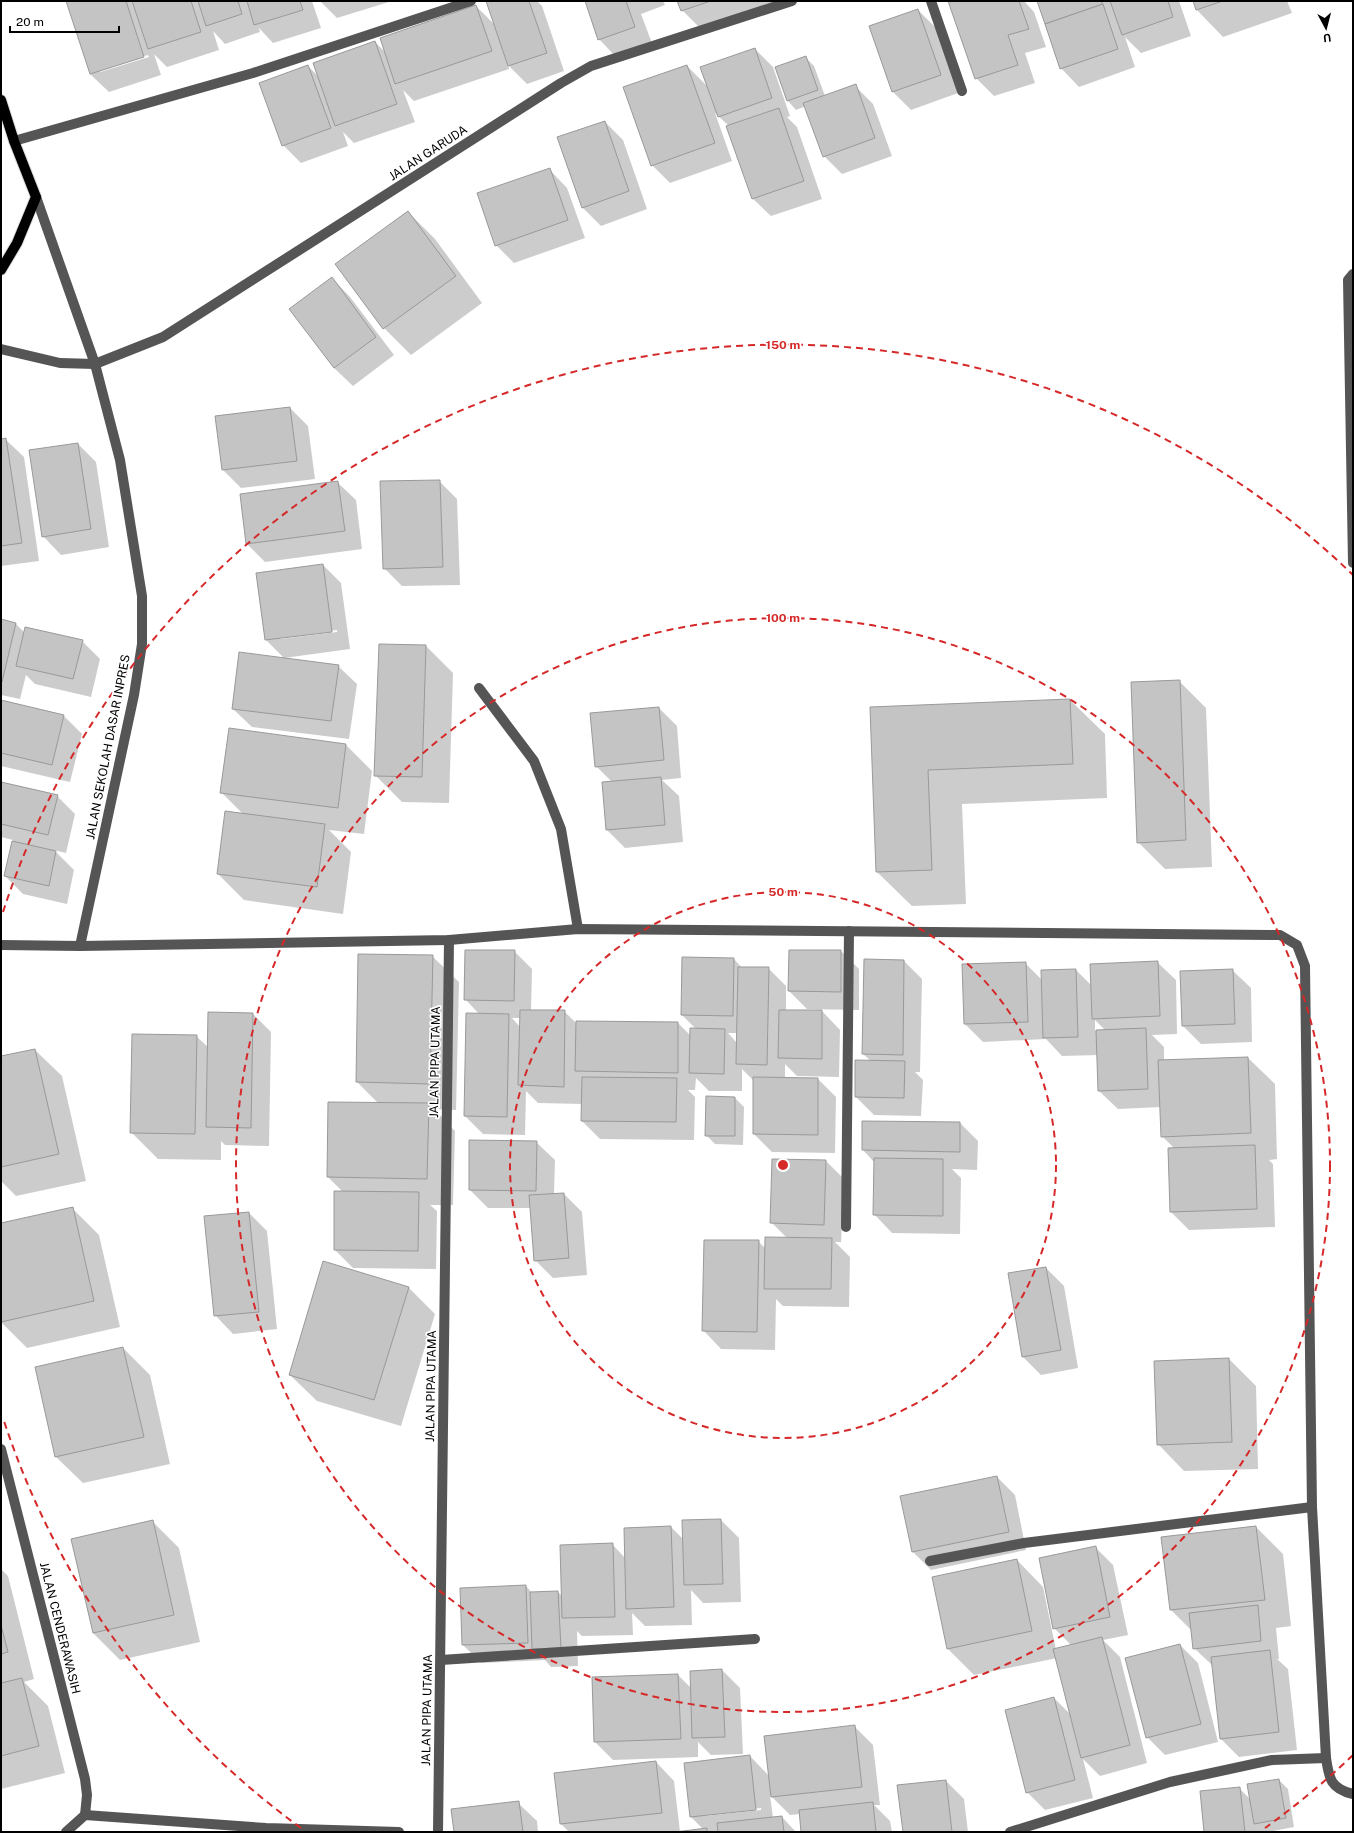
<svg xmlns="http://www.w3.org/2000/svg" width="1354" height="1833" font-family="'Public Sans',sans-serif">
<style>
.shadow{fill:#0003;fill-rule:evenodd}
.building{fill:#c4c4c4;stroke:#999}
.lines{fill:none;stroke-linecap:round;stroke-linejoin:round}
.major-casing{stroke:#dbdbdb;stroke-width:12}
.minor{stroke:#555;stroke-width:10}
.major{stroke:#000;stroke-width:10}
.ring{fill:none;stroke:#d62828;stroke-width:2;stroke-dasharray:7 5}
.labels{text-anchor:middle;dominant-baseline:central;stroke-width:3.5;stroke-linejoin:round;paint-order:stroke}
.street-label{font-size:12px;fill:#000;stroke:#fff}
.centre{fill:#d62828;stroke:#fff;stroke-width:2}
.ring-label{font-size:12px;text-anchor:middle;font-weight:bold;fill:#d62828;stroke:#fff;stroke-width:3.5;stroke-linejoin:round;paint-order:stroke}
</style>
<rect width="100%" height="100%" fill="#fff"/>
<g class="shadow">
<path d="M67,1H312L321,28L273,43L259,28L260,32L225,44L213,31L219,50L167,67L154,54L161,75L109,92L90,74ZM148,55L149,57L100,72V70Z"/>
<polygon points="320,1 392,1 337,18"/>
<polygon points="487,1 537,1 542,6 564,71 527,84 508,65 509,69 414,101 403,90 415,122 354,143 343,132 348,146 301,163 283,145 308,66 319,77 375,42 387,54 476,6 495,25"/>
<polygon points="586,1 663,1 665,5 641,14 653,46 617,58 599,39"/>
<polygon points="678,1 774,1 775,4 700,28 682,10"/>
<polygon points="949,1 1024,1 1034,12 1046,47 1025,53 1035,83 994,96 976,78"/>
<polygon points="1038,1 1109,1 1112,4 1111,1 1179,1 1191,36 1141,53 1125,37 1135,67 1079,87 1061,68"/>
<polygon points="1194,1 1287,1 1292,13 1223,37 1197,10"/>
<polygon points="918,10 936,28 958,93 911,110 893,92"/>
<polygon points="755,49 773,67 790,116 787,117 797,127 822,199 771,216 752,198 729,126 715,113 732,161 670,183 652,165 687,66 708,87"/>
<polygon points="805,57 814,66 825,96 855,86 873,104 892,156 842,174 824,156 806,106 796,110 788,101 776,68"/>
<polygon points="605,122 623,140 647,209 601,226 583,208"/>
<polygon points="549,169 567,188 585,238 514,263 496,245"/>
<polygon points="408,212 435,239 482,303 411,355 384,328"/>
<polygon points="332,278 350,297 394,355 353,386 334,368 290,309"/>
<polygon points="290,408 308,426 315,479 241,488 223,470"/>
<polygon points="5,439 24,457 39,561 1,566 1,440"/>
<polygon points="78,444 96,462 109,547 61,555 43,536"/>
<polygon points="439,481 457,499 460,585 402,586 384,568"/>
<polygon points="337,482 356,500 362,549 265,562 247,544"/>
<path d="M323,565L341,583L350,649L284,658L266,640L257,574ZM337,630V632L280,639V637Z"/>
<polygon points="1,620 16,624 25,633 82,641 100,659 91,697 35,684 26,675 20,699 1,695"/>
<polygon points="426,646 453,673 449,803 402,802 375,775"/>
<polygon points="338,666 357,684 349,739 252,727 233,709"/>
<polygon points="1179,681 1206,708 1212,867 1165,869 1138,842"/>
<polygon points="1070,700 1105,734 1107,798 962,804 966,904 912,906 877,872 871,708"/>
<polygon points="1,701 64,716 82,734 70,782 1,766"/>
<polygon points="659,708 677,726 681,778 662,780 679,796 683,842 625,848 607,830 612,782 596,766"/>
<polygon points="346,745 372,771 364,834 329,830 351,852 343,914 244,900 218,874 243,814 221,792"/>
<polygon points="1,783 57,796 75,814 66,853 54,850 74,870 67,904 23,894 5,876 13,840 1,837"/>
<path d="M514,951L532,969L531,1011H564L577,1024L678,1023L691,1036L697,1030L682,1015L734,959L742,968H768L786,986V1011H822L840,1030L839,1077L797,1076L785,1064V1078L818,1079L836,1097L835,1153L772,1152L754,1134V1081L742,1069V1091H709L696,1078L695,1090H688L695,1097L694,1140L600,1139L582,1121V1104L538,1103L526,1091L525,1135L483,1134L465,1116L467,1014L480,1015L465,999ZM512,1018H520V1027ZM728,1033H738L737,1043Z"/>
<polygon points="790,951 841,951 859,969 859,1010 807,1009 789,991"/>
<polygon points="432,956 459,982 456,1110 434,1109 455,1131 453,1205 430,1205 437,1211 436,1269 353,1268 335,1250 343,1192 328,1177 378,1103 357,1082"/>
<polygon points="904,961 922,979 920,1072 915,1072 923,1080 921,1116 874,1115 856,1097 871,1061 863,1054"/>
<path d="M1157,962L1176,980L1177,1034L1152,1035L1164,1047V1061L1248,1058L1275,1084L1277,1159L1269,1160L1273,1164L1275,1227L1189,1230L1171,1212L1169,1149L1174,1148L1162,1136L1161,1107L1118,1109L1099,1091L1098,1055L1062,1056L1046,1039L983,1042L965,1024L1025,963L1042,980L1076,970L1092,986ZM1095,1020L1105,1030L1095,1031Z"/>
<polygon points="1232,970 1251,988 1252,1042 1201,1044 1183,1026 1181,972"/>
<polygon points="253,1014 271,1032 269,1146 225,1145 221,1141 221,1160 158,1159 131,1132 196,1036 209,1048"/>
<polygon points="35,1050 62,1076 86,1181 16,1196 1,1181 1,1057"/>
<polygon points="735,1098 744,1107 743,1145 715,1144 706,1135"/>
<polygon points="863,1122 960,1123 978,1141 977,1170 952,1169 961,1178 960,1234 892,1233 874,1214 874,1162 863,1150"/>
<polygon points="536,1142 555,1160 554,1194 564,1194 582,1212 587,1275 553,1278 535,1260 531,1208 488,1208 470,1190"/>
<polygon points="826,1161 844,1179 841,1242 835,1242 850,1257 849,1307 783,1306 776,1299 775,1350 721,1349 703,1330 758,1241 766,1249 787,1238 771,1222"/>
<polygon points="72,1208 99,1235 120,1327 27,1348 1,1322 1,1224"/>
<polygon points="249,1213 267,1231 277,1329 233,1334 215,1315"/>
<polygon points="1046,1268 1064,1286 1078,1368 1041,1375 1023,1357"/>
<polygon points="408,1287 435,1314 401,1426 317,1401 290,1375"/>
<polygon points="123,1348 150,1375 170,1464 83,1483 56,1457"/>
<polygon points="1229,1359 1256,1386 1258,1469 1184,1471 1158,1444"/>
<polygon points="997,1477 1015,1495 1026,1550 931,1570 913,1552"/>
<polygon points="721,1520 739,1538 741,1602 703,1603 691,1590 692,1625 645,1626 632,1613 633,1635 582,1636 577,1631 578,1666 551,1667 545,1660 481,1663 463,1645 526,1586 532,1593 558,1592 563,1597 612,1544 625,1558 671,1527 684,1540"/>
<polygon points="152,1521 179,1548 200,1642 120,1660 93,1633 72,1539"/>
<polygon points="1256,1527 1283,1554 1291,1626 1276,1628 1279,1659 1277,1659 1288,1669 1297,1750 1239,1757 1221,1739 1213,1666 1194,1648 1192,1631 1171,1610 1162,1538"/>
<polygon points="1095,1547 1113,1565 1128,1635 1103,1640 1120,1657 1147,1763 1100,1776 1083,1759 1093,1798 1045,1810 1027,1792 1054,1698 1071,1715 1057,1658 974,1675 948,1649 1017,1560 1043,1587 1056,1650 1072,1646 1053,1627"/>
<polygon points="1,1569 8,1576 34,1679 24,1682 48,1706 65,1773 1,1789"/>
<polygon points="1180,1645 1198,1663 1218,1742 1165,1755 1147,1737"/>
<polygon points="722,1670 740,1688 743,1754 711,1755 698,1742 698,1757 613,1760 595,1742 678,1675 692,1689"/>
<path d="M855,1727L873,1745L880,1805H874L890,1821L892,1832H802L800,1814L790,1815L770,1795L773,1818L782,1817L796,1832H684L704,1830L691,1817L750,1756L770,1777ZM761,1808V1810L705,1816V1814Z"/>
<polygon points="656,1762 674,1781 680,1832 569,1832 561,1824 556,1774"/>
<polygon points="1279,1780 1288,1789 1294,1827 1268,1832 1205,1832 1239,1788 1250,1799"/>
<polygon points="946,1781 964,1799 968,1832 904,1832"/>
<polygon points="518,1803 537,1821 538,1832 455,1832"/>
</g>
<g class="building">
<polygon points="66,1 126,1 144,57 90,74"/>
<polygon points="132,1 191,1 201,32 148,49"/>
<polygon points="198,1 238,1 242,14 206,26"/>
<polygon points="247,1 300,1 303,10 254,25"/>
<polygon points="486,1 529,1 547,53 508,66"/>
<polygon points="585,1 626,1 635,27 598,40"/>
<polygon points="677,1 711,1 681,11"/>
<polygon points="948,1 1019,1 1029,29 1008,35 1018,65 975,79"/>
<polygon points="1037,1 1101,1 1103,4 1045,24"/>
<polygon points="1110,1 1168,1 1173,17 1122,35"/>
<polygon points="1193,1 1223,1 1196,10"/>
<polygon points="1103,4 1118,49 1060,69 1045,24"/>
<polygon points="476,5 492,51 395,84 380,38"/>
<polygon points="918,9 941,75 892,92 869,26"/>
<polygon points="375,41 397,104 335,126 313,63"/>
<polygon points="755,48 772,98 718,117 700,67"/>
<polygon points="806,56 818,90 787,101 775,67"/>
<polygon points="308,65 331,128 282,146 259,83"/>
<polygon points="687,65 715,143 651,166 623,87"/>
<polygon points="856,84 875,138 823,157 803,103"/>
<polygon points="779,108 804,181 752,199 726,126"/>
<polygon points="605,121 629,191 582,208 557,137"/>
<polygon points="550,168 568,220 495,246 477,193"/>
<polygon points="408,211 456,276 383,329 335,264"/>
<polygon points="332,277 376,337 334,368 289,309"/>
<polygon points="290,407 297,461 222,470 215,416"/>
<polygon points="6,438 22,543 1,546 1,439"/>
<polygon points="78,443 91,529 42,537 29,450"/>
<polygon points="440,480 443,567 383,569 380,481"/>
<polygon points="338,481 345,531 246,544 240,494"/>
<polygon points="323,564 332,632 265,640 256,573"/>
<polygon points="1,619 16,623 2,682 1,682"/>
<polygon points="25,627 83,640 73,679 16,666"/>
<polygon points="379,644 426,645 422,777 374,776"/>
<polygon points="239,652 339,665 331,721 232,709"/>
<polygon points="1180,680 1186,840 1137,843 1131,682"/>
<polygon points="1070,699 1073,764 928,770 932,870 876,872 870,707"/>
<polygon points="1,700 64,715 52,765 1,753"/>
<polygon points="659,707 664,760 595,767 590,713"/>
<polygon points="229,728 346,744 338,808 220,793"/>
<polygon points="661,777 665,825 606,830 602,782"/>
<polygon points="1,782 58,795 48,835 1,824"/>
<polygon points="225,811 325,824 317,887 217,874"/>
<polygon points="12,841 56,851 49,886 4,876"/>
<polygon points="465,950 515,950 514,1001 464,1000"/>
<polygon points="789,950 841,950 841,992 788,991"/>
<polygon points="358,954 433,955 430,1084 356,1082"/>
<polygon points="682,957 734,958 733,1016 681,1015"/>
<polygon points="864,959 904,960 903,1055 862,1054"/>
<polygon points="1158,961 1160,1016 1092,1019 1090,964"/>
<polygon points="1026,962 1028,1022 964,1024 962,964"/>
<polygon points="738,967 769,967 767,1065 736,1064"/>
<polygon points="1076,969 1078,1037 1043,1038 1041,970"/>
<polygon points="1233,969 1235,1024 1182,1026 1180,971"/>
<polygon points="520,1010 565,1010 564,1087 518,1085"/>
<polygon points="779,1010 822,1010 822,1059 778,1058"/>
<polygon points="208,1012 253,1013 251,1128 206,1127"/>
<polygon points="466,1013 509,1014 507,1117 464,1116"/>
<polygon points="576,1021 678,1022 678,1073 575,1071"/>
<polygon points="690,1028 725,1029 724,1074 689,1073"/>
<polygon points="1146,1028 1148,1089 1098,1091 1096,1030"/>
<polygon points="132,1034 197,1035 195,1134 130,1133"/>
<polygon points="35,1049 59,1154 1,1167 1,1056"/>
<polygon points="1248,1057 1251,1133 1161,1137 1158,1060"/>
<polygon points="855,1060 905,1061 904,1098 855,1097"/>
<polygon points="582,1077 677,1078 676,1122 581,1121"/>
<polygon points="753,1077 818,1078 818,1135 753,1134"/>
<polygon points="706,1096 735,1097 735,1136 705,1136"/>
<polygon points="328,1102 429,1103 427,1179 327,1177"/>
<polygon points="862,1121 960,1122 960,1152 862,1150"/>
<polygon points="469,1140 537,1141 536,1191 469,1190"/>
<polygon points="1255,1145 1257,1209 1170,1212 1168,1148"/>
<polygon points="874,1158 943,1159 943,1216 873,1215"/>
<polygon points="772,1159 826,1160 824,1225 770,1223"/>
<polygon points="334,1191 419,1192 418,1251 334,1250"/>
<polygon points="564,1193 569,1258 534,1261 529,1195"/>
<polygon points="73,1207 94,1301 1,1322 1,1223"/>
<polygon points="249,1212 259,1312 214,1316 204,1216"/>
<polygon points="765,1237 832,1238 831,1289 764,1289"/>
<polygon points="704,1240 759,1240 757,1332 702,1331"/>
<polygon points="323,1261 409,1287 374,1400 289,1375"/>
<polygon points="1046,1267 1061,1350 1022,1357 1008,1273"/>
<polygon points="123,1347 144,1437 55,1457 35,1367"/>
<polygon points="1229,1358 1232,1442 1157,1445 1154,1361"/>
<polygon points="997,1476 1009,1532 912,1552 900,1496"/>
<polygon points="721,1519 723,1584 684,1585 682,1520"/>
<polygon points="153,1520 174,1615 93,1633 71,1539"/>
<polygon points="671,1526 674,1607 626,1609 624,1528"/>
<polygon points="1256,1526 1265,1600 1170,1610 1161,1537"/>
<polygon points="613,1543 615,1617 562,1618 560,1545"/>
<polygon points="1096,1546 1110,1617 1053,1629 1039,1558"/>
<polygon points="1017,1559 1032,1631 947,1649 932,1577"/>
<polygon points="526,1585 528,1643 462,1645 460,1588"/>
<polygon points="558,1591 561,1648 532,1649 530,1592"/>
<polygon points="1258,1605 1261,1641 1193,1649 1189,1613"/>
<polygon points="1,1625 8,1652 1,1654"/>
<polygon points="1102,1637 1130,1745 1081,1758 1053,1649"/>
<polygon points="1180,1644 1201,1724 1146,1738 1125,1658"/>
<polygon points="1270,1650 1279,1732 1220,1739 1211,1657"/>
<polygon points="722,1669 725,1737 692,1738 690,1671"/>
<polygon points="678,1674 681,1739 594,1742 592,1677"/>
<polygon points="22,1678 39,1746 1,1756 1,1683"/>
<polygon points="1054,1697 1075,1780 1026,1793 1005,1710"/>
<polygon points="855,1725 862,1787 771,1797 764,1736"/>
<polygon points="750,1755 756,1810 690,1817 684,1763"/>
<polygon points="656,1761 662,1813 560,1824 554,1773"/>
<polygon points="1279,1779 1286,1818 1254,1824 1247,1784"/>
<polygon points="946,1780 952,1832 903,1832 897,1785"/>
<polygon points="1240,1787 1245,1832 1204,1832 1200,1791"/>
<polygon points="519,1801 523,1832 454,1832 451,1809"/>
<polygon points="873,1802 876,1832 801,1832 799,1810"/>
<polygon points="782,1816 784,1832 718,1832 717,1823"/>
<polygon points="707,1828 707,1832 675,1832"/>
</g>
<g class="lines">
<g class="major-casing">
<polyline id="major" points="1,100 14,141 36,197 17,243 1,270"/>
</g>
<g class="minor">
<polyline points="931,1 962,91"/>
<polyline points="14,141 253,73 471,1"/>
<polyline points="36,197 95,364 120,460 142,596 142,644 134,695 80,946"/>
<polyline points="1353,274 1348,280 1353,563"/>
<polyline points="1,349 60,363 95,364 163,337 561,83 591,66 792,1"/>
<polyline points="479,688 534,761 561,829 578,929"/>
<path d="M1,945L80,946L449,940L578,929L1280,935L1297,945L1305,966L1312,1507L1326,1758C1329,1779 1331,1789 1353,1794"/>
<polyline points="846,1227 849,931"/>
<polyline points="1,1449 85,1779 87,1795 85,1815"/>
<polyline points="930,1561 1024,1543 1312,1507"/>
<polyline points="441,1660 755,1639"/>
<polyline points="85,1815 266,1828 399,1832"/>
<polyline points="66,1832 85,1815"/>
<polyline points="438,1832 449,940"/>
<polyline points="1010,1832 1170,1782 1272,1760 1326,1758"/>
</g>
<use href="#major" class="major"/>
</g>
<g class="ring">
<circle cx="783" cy="1165" r="273"/>
<circle cx="783" cy="1165" r="547"/>
<path d="M1353 1755A820 820 0 0 1 1265 1828M301 1828A820 820 0 0 1 3 1418M3 912A820 820 0 0 1 1353 575"/>
</g>
<g class="labels">
<g class="street-label">
<text transform="translate(428 153) rotate(-33)">JALAN GARUDA</text>
<text transform="translate(108 747) rotate(-79)">JALAN SEKOLAH DASAR INPRES</text>
<text transform="translate(435 1062) rotate(-89)">JALAN PIPA UTAMA</text>
<text transform="translate(431 1386) rotate(-89)">JALAN PIPA UTAMA</text>
<text transform="translate(60 1628) rotate(76)">JALAN CENDERAWASIH</text>
<text transform="translate(427 1710) rotate(-89)">JALAN PIPA UTAMA</text>
</g>
</g>
<circle cx="783" cy="1165" r="6" class="centre"/>
<g class="ring-label">
<text x="783" y="349">150 m</text>
<text x="783" y="622">100 m</text>
<text x="783" y="896">50 m</text>
</g>
<rect width="1354" height="1833" fill="none" stroke="#000000" stroke-width="4"/>
<g transform="translate(1326 28) rotate(173)" stroke="#ffffff" stroke-width="3" paint-order="stroke">
<path d="M0-3L7 15L0 10L-7 15Z" fill="#000000"/>
<text y="-6" font-size="11" font-weight="bold" text-anchor="middle" fill="#000000">U</text>
</g>
<path d="M10 26v6h109v-6" fill="none" stroke="#000000" stroke-width="2"/>
<text x="16" y="26" font-size="12" fill="#000000" stroke="#ffffff" stroke-width="3" paint-order="stroke">20 m</text>
</svg>
